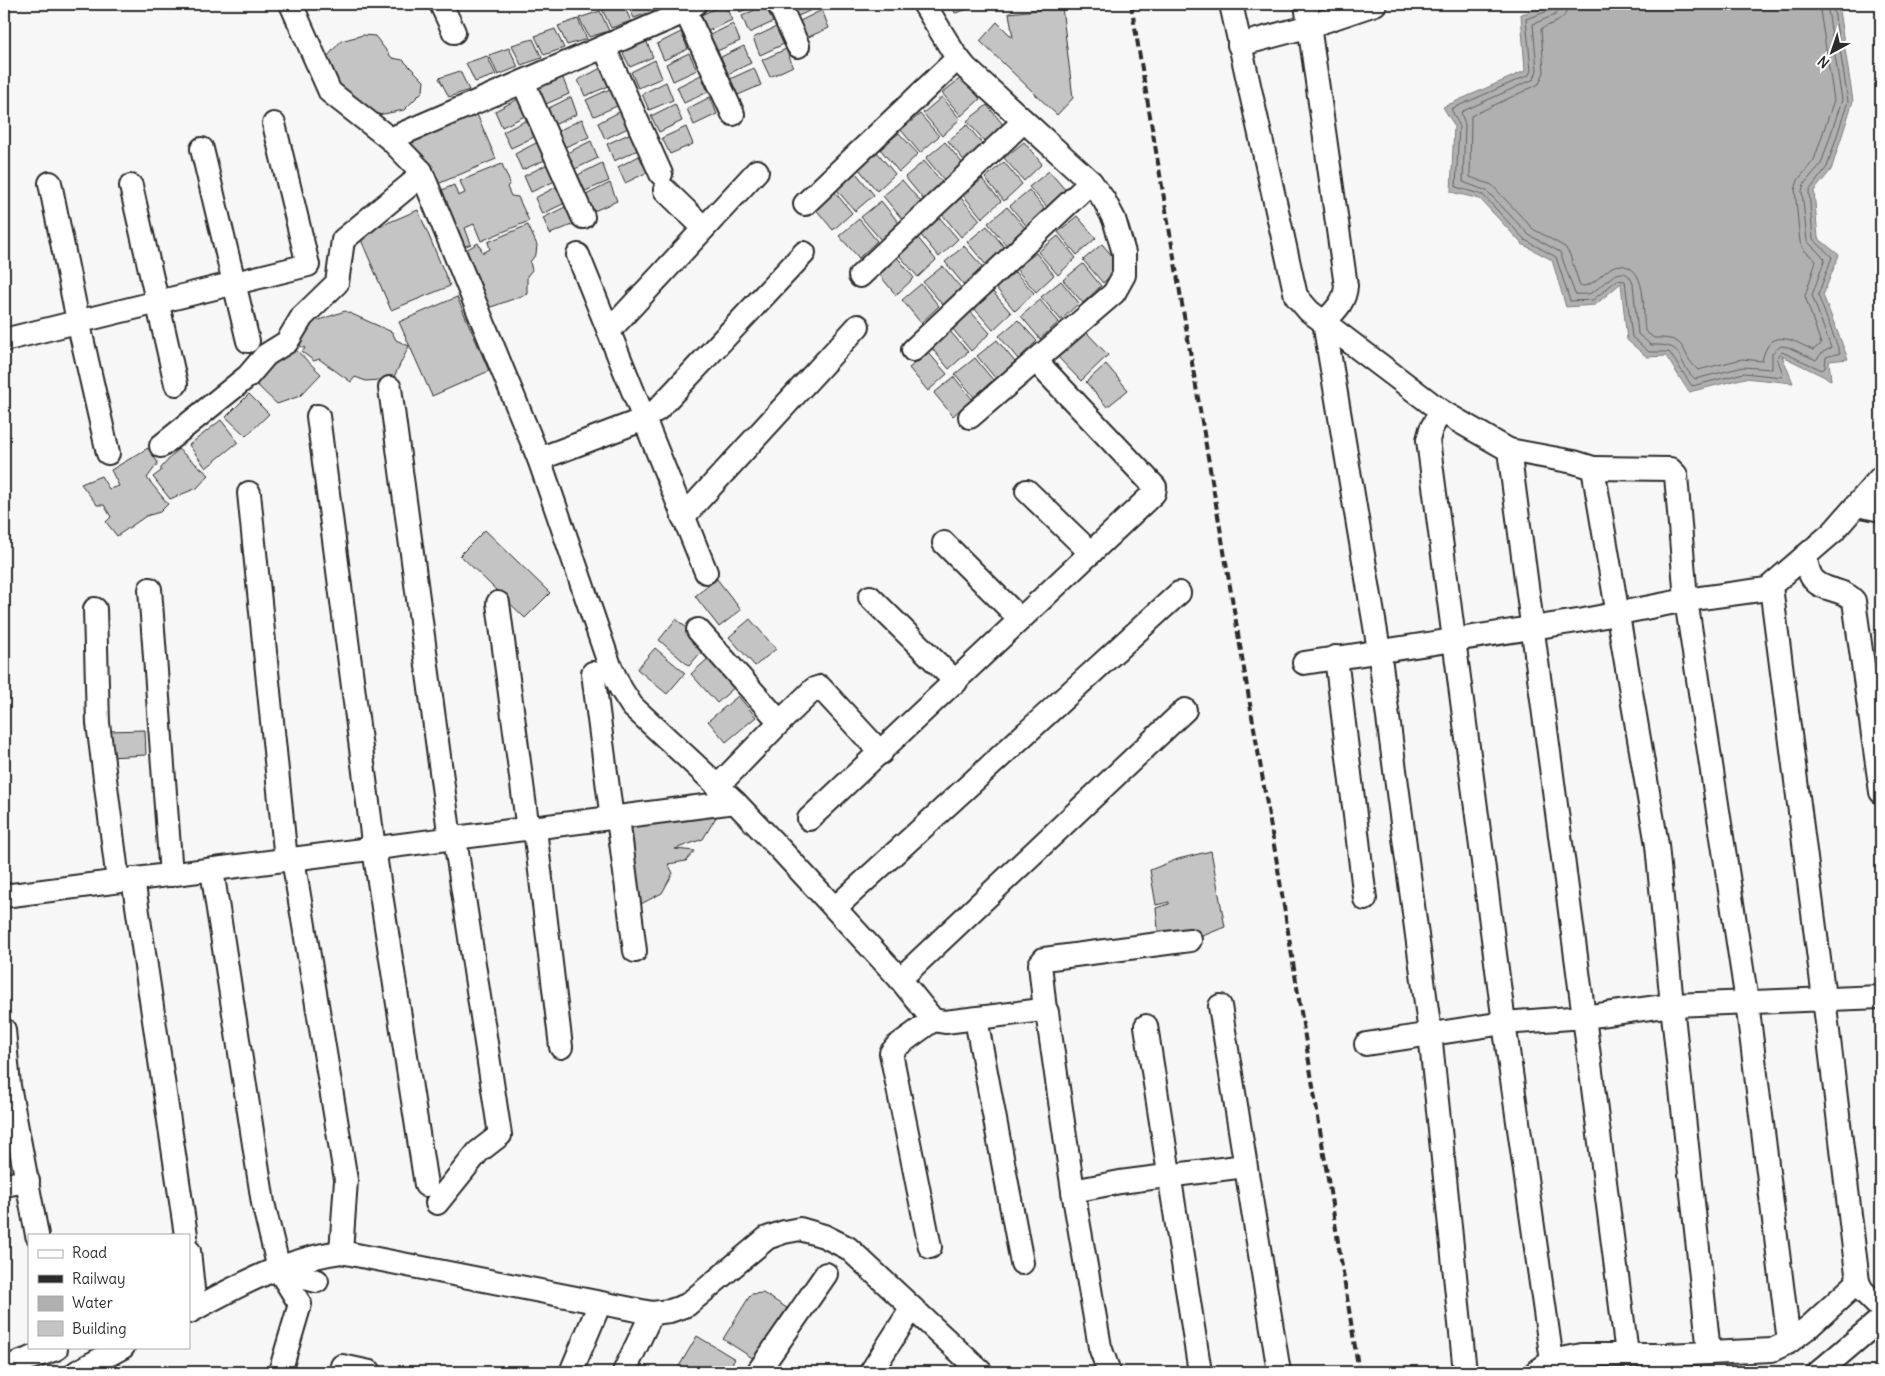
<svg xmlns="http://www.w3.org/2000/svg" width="1885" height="1376" font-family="Delius,sans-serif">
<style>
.water{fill:#b0b0b0;stroke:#7b7b7b}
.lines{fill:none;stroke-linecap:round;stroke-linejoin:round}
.shore{stroke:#606060;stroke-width:1}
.building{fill:#c4c4c4;stroke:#2b2b2b}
.minor-casing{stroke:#2b2b2b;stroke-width:26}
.minor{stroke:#fff;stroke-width:22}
.rail{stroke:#2b2b2b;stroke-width:4;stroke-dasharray:8 4;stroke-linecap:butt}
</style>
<rect width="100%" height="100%" fill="#f7f7f7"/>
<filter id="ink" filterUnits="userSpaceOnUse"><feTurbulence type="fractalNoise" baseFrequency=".02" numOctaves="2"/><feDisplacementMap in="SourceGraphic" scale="10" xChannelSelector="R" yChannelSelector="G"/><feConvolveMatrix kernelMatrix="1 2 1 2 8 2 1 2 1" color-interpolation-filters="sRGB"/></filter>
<g filter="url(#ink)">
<polygon class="water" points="1557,4 1838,4 1853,101 1831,170 1814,191 1818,238 1839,255 1823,295 1848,359 1829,361 1831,380 1782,356 1793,383 1745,378 1689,392 1666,356 1647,357 1627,340 1621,283 1595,305 1566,307 1552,260 1522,244 1480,199 1451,192 1454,125 1443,107 1525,71 1521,14"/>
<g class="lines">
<g class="shore">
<polyline points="1554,4 1551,10 1526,19 1531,70 1529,75 1451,109 1459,125 1456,187 1483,195 1525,240 1556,257 1570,301 1593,300 1617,280 1625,281 1632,337 1649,352 1669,352 1692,386 1744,373 1782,377 1783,374 1777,358 1782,352 1822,370 1825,368 1826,357 1840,353 1818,295 1832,257 1813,239 1809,191 1827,167 1848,101 1833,4"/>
<path d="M1561,4L1555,15L1533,24L1537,70L1534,79L1461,112L1465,125L1463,182L1487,191L1529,235L1560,252L1575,294C1580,294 1587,295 1591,293C1603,287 1624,257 1633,284L1638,334L1651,345C1689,344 1673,359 1695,379L1743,367L1772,369V353L1781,346L1788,347L1816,360L1823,352L1831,348L1812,295L1825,259L1807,241L1802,191L1804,184L1821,164L1842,100L1827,4"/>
<path d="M1568,4C1567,22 1553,22 1541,29L1544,72L1539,84L1471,116L1470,177L1492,185L1533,229L1565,247L1570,255L1580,286C1591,287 1599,277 1607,271C1612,266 1618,264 1625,266C1648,272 1642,313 1645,331L1654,338C1691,337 1678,352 1698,370L1742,359L1762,361C1763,357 1764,353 1766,349C1776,328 1799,344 1813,350L1821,344L1805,296L1816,261L1804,250L1800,242L1795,190L1798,180L1814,160L1834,100L1819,4"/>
</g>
</g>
<g class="building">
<polygon points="616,4 623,4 631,21 611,28 602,9"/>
<polygon points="627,4 650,4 654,11 634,18"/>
<polygon points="725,4 732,20 708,31 701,15"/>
<polygon points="737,4 759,4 740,12"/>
<polygon points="791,4 819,4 820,6 796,17"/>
<polygon points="952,4 971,4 972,8 955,13"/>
<polygon points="765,5 773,22 749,33 742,16"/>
<polygon points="1062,7 1073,98 1057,115 980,41 997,22 1013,38 1009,13"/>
<polygon points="822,10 829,28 806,38 798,22"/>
<polygon points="600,11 609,31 589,37 579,18"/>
<polygon points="578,19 587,39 567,45 558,26"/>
<polygon points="733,24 740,41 717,51 710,35"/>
<polygon points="776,27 784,44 760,55 753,38"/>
<polygon points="555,29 564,48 544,55 535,36"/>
<polygon points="681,32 688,49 664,60 657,44"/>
<polygon points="363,35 375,36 392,58 403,60 424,81 423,91 404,110 373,116 321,71 320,65 341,41"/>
<polygon points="533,39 542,58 521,65 512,45"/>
<polygon points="646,40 653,57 630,67 622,51"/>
<polygon points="744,46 751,63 728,74 721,57"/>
<polygon points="509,48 518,67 498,75 489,55"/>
<polygon points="786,49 793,66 770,77 762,60"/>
<polygon points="689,53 697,70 673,81 666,64"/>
<polygon points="487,56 496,75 475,82 466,63"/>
<polygon points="655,60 662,78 638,88 631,72"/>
<polygon points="601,68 609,86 585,96 578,80"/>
<polygon points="754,68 761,85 738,95 730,79"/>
<polygon points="460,71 469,90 449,97 439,78"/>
<polygon points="701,75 708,92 684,103 677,87"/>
<polygon points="562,76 569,94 546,104 538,88"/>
<polygon points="962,77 980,99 961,116 942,93"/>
<polygon points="666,82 673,100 649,110 642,94"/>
<polygon points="610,89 617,106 594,116 586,100"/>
<polygon points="571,97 577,114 554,125 547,109"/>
<polygon points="710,97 717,114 694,125 687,109"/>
<polygon points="942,97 960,119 942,136 923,113"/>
<polygon points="518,99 525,116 502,127 495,111"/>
<polygon points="675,104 682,121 659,132 651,116"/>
<polygon points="987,105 1005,127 987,144 967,121"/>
<polygon points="621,111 628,128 605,139 598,123"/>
<polygon points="476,112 496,159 433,186 410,141"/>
<polygon points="920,114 939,136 920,153 901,130"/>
<polygon points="582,119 589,137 565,147 558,131"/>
<polygon points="527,120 534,137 511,148 503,132"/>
<polygon points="967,125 985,147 967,164 948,141"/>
<polygon points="686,127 693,144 670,154 662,138"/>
<polygon points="631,133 638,150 614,161 607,144"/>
<polygon points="899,133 918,154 899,172 880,149"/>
<polygon points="591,141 598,158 575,169 567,153"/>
<polygon points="538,142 545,160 522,170 515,154"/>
<polygon points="945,142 963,164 945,181 926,158"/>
<polygon points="1024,142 1042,164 1024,181 1004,158"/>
<polygon points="877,152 895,174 877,191 858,168"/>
<polygon points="641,155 648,172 625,183 618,167"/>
<polygon points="924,161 943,183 924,200 905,177"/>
<polygon points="1004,162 1022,184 1004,201 985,178"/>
<polygon points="602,163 609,181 585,191 578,175"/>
<polygon points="502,164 510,183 507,187 511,196 518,197 529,221 481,241 474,224 465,228 471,244 456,250 435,193 454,185 458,196 465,193 460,181"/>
<polygon points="548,164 555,181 531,192 524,176"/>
<polygon points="1049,171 1067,192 1049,209 1029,187"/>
<polygon points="856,173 874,195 855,211 836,189"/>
<polygon points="982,179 1001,201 982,218 963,195"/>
<polygon points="902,180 921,202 902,219 883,196"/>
<polygon points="610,183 617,201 594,211 586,195"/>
<polygon points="558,186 565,203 542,214 535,198"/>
<polygon points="1029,190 1047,212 1029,229 1010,206"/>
<polygon points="834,191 852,213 833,230 814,207"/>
<polygon points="961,198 980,220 961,237 942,214"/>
<polygon points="881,201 899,223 881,240 861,217"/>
<polygon points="567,206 574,224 550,234 543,218"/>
<polygon points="1007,207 1026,229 1007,246 988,223"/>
<polygon points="418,210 450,286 391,310 359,235"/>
<polygon points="1077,216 1096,238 1077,255 1058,232"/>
<polygon points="939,217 958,239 939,257 920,234"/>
<polygon points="859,219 877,241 859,258 839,236"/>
<polygon points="528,225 537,245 536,254 530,262 532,270 527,276 527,294 483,310 476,291 481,285 476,274 470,274 459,254 478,243 483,253 490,249 488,242"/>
<polygon points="987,226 1005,248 986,265 967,242"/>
<polygon points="1058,236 1076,258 1058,275 1038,252"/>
<polygon points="918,238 936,260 918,277 898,254"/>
<polygon points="1102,244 1121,266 1103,283 1083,260"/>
<polygon points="964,246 983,267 964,285 945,262"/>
<polygon points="1036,253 1054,275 1036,292 1016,269"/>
<polygon points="896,256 914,278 896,295 877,272"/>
<polygon points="1083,264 1101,286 1083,303 1063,280"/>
<polygon points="943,266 961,288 943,305 923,282"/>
<polygon points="1015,272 1034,293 1015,311 996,288"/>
<polygon points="1061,281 1079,303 1061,320 1041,297"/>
<polygon points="921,284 939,306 921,323 902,300"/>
<polygon points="993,292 1011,313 993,330 973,307"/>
<polygon points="457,297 489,371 432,396 399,322"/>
<polygon points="1040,300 1059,322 1040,339 1021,316"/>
<polygon points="345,311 392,332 396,340 409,346 393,379 366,381 355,377 351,382 319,359 314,361 302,352 305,348 300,346 307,317 319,320"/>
<polygon points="971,312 990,333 971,351 952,328"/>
<polygon points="1018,320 1037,341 1018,359 999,336"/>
<polygon points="949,330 968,352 949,369 930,346"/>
<polygon points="1077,333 1087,333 1108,355 1081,381 1055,354"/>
<polygon points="997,340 1015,362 996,379 977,356"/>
<polygon points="291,345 321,374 300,396 277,404 255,383"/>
<polygon points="928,352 947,374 928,391 909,368"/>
<polygon points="975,358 993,380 974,397 955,374"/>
<polygon points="1106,364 1128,390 1107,407 1086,382"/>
<polygon points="954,377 972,399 953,416 934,393"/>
<polygon points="249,394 269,414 246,436 226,417"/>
<polygon points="221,420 238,442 206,468 189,445"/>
<polygon points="148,448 158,463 147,478 168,504 160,512 146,516 117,536 106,522 111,517 104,505 97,505 81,484 101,476 109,489 119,486 111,470"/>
<polygon points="178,449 209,475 197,488 170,499 153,477 161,471 161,468"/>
<polygon points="485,530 550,593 525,618 460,555"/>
<polygon points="717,579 741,610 719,627 695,596"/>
<polygon points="676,619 707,645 689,666 659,640"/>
<polygon points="750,619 776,649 755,666 729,637"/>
<polygon points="655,648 685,673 667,694 637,669"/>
<polygon points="711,656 737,685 717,703 691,674"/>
<polygon points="738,696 756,717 726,742 708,721"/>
<polygon points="145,730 146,755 110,757 109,731"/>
<polygon points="718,814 703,839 675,849 695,851 686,861 668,864 673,873 662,893 639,905 626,828"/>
<polygon points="1211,851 1225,927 1200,937 1159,939 1156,908 1169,904 1169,902 1156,905 1150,870 1178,859"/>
<polygon points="763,1293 787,1308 754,1359 723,1339 751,1294"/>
<polygon points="697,1336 735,1359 727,1372 686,1372 678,1368"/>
</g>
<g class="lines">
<g class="minor-casing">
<g id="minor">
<polyline points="291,4 330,92 390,139 421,171 539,459 610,666 621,689 632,706 735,802 780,849 900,979 933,1020 945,1022 1042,1010 1047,1012 1073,1191 1100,1347 1109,1372"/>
<polyline points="441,4 454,32"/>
<polyline points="779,4 798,46"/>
<polyline points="924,4 954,53 966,68 1091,182 1104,200 1114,219 1124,253 1124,275 1114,293 970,417"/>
<polyline points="1231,4 1296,296 1309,311 1441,411 1509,450 1584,1017 1672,1005 1881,997"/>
<path d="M1306,4L1346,286C1345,302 1335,311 1324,322L1379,650L1430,1033L1465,1372"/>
<polyline points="685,10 733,114"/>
<polyline points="1239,45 1310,26 1375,4"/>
<polyline points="604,47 661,174"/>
<polyline points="523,82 583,217"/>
<polyline points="390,139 673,17 695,4"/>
<polyline points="202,149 248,341"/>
<polyline points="50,183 78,321 108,453"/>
<polyline points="131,186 176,384"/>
<polyline points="665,190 704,228"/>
<polyline points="805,204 958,58"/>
<polyline points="578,255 706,572"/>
<polyline points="860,276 1024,121"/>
<polyline points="609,331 757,171"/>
<polyline points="4,340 308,265 274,124"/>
<polyline points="913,350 1091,182"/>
<polyline points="390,388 450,839"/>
<polyline points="1441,411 1431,429 1428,440 1504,1023 1552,1361"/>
<polyline points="318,416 374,849 426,1185"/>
<polyline points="161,446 248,376 266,355 287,342 302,317 337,283 343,240 411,184 421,171"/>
<polyline points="1509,450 1574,462 1593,468 1657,845 1672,1005 1709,1352"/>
<polyline points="539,459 634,423 657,410 804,253"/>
<polyline points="1593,468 1670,469 1676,475 1686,600 1747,1002 1789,1342"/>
<polyline points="1027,491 1091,553"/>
<polyline points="249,493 286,860"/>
<polyline points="1857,505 1881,510"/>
<polyline points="683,517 858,326"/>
<polyline points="944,543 1020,619"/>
<path d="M1805,556C1807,563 1808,573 1813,579C1823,592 1844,588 1854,601L1881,792"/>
<polyline points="1771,587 1824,998 1858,1282"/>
<polyline points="150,589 171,875"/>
<polyline points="870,597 956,682"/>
<polyline points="498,603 528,830"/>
<polyline points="95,609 98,723 118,881"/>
<polyline points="698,630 780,722 717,787"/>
<polyline points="1336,657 1365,899"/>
<polyline points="1304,663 1584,620 1686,600 1767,589 1833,532 1881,477"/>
<polyline points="593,673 612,819"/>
<polyline points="780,722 814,689 820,687 881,753"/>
<polyline points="618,818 635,951"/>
<polyline points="809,819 1154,493 1155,487 1036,361"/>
<polyline points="535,829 561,1047"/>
<polyline points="293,859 346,1180 341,1252"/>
<polyline points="212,870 263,1203 279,1269"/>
<polyline points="133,879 186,1235"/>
<polyline points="4,896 735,802"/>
<polyline points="835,908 1179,593"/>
<polyline points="900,979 1185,710"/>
<polyline points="1220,1006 1279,1372"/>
<polyline points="1045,1010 1040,964 1044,959 1190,940"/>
<polyline points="976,1019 1022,1263"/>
<polyline points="1146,1026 1200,1372"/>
<polyline points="4,1030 9,1086 37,1235"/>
<polyline points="1366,1044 1504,1023 1584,1017 1627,1354"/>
<polyline points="4,1185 28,1181"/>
<polyline points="1073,1191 1120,1182 1245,1166"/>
<polyline points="437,1203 478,1152 500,1135 455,839"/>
<polyline points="930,1247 891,1053 897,1046 933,1020"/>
<polyline points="189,1251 195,1308"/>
<path d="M189,1312C237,1286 286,1259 341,1252L652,1313L670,1311L687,1305L767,1238L784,1232L800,1229L824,1236L848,1248L981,1372"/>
<polyline points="342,1366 370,1372"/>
<polyline points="4,1368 56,1349"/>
<polyline points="77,1372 123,1347"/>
<polyline points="280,1372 300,1304 280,1272 317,1281"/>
<polyline points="571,1372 600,1303"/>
<polyline points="624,1372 652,1313"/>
<polyline points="758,1372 826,1274"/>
<polyline points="871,1372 912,1308"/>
<polyline points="1536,1372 1552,1361 1582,1355 1667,1355 1772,1350 1789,1342 1810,1326 1858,1282 1862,1290 1881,1309"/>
<polyline points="1819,1372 1881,1319"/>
</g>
</g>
<use href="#minor" class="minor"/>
<polyline class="rail" points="1131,4 1277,863 1359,1372"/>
</g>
</g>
<rect width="1885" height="1376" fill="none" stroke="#fff" stroke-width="20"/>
<rect x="10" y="10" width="1865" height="1356" fill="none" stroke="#2b2b2b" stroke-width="2" filter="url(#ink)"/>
<rect x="28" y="1234" width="162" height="115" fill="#ffffff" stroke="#aaaaaa"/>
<rect x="38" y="1250" width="25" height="8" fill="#ffffff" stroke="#aaaaaa"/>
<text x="72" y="1258" font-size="15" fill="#2b2b2b">Road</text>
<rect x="38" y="1275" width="25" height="8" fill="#2b2b2b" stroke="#aaaaaa"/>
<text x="72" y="1284" font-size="15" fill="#2b2b2b">Railway</text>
<rect x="38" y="1296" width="25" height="15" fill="#b0b0b0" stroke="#aaaaaa"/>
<text x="72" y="1308" font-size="15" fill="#2b2b2b">Water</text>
<rect x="38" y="1321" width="25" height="15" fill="#c4c4c4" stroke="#aaaaaa"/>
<text x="72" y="1334" font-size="15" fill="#2b2b2b">Building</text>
<g transform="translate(1832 52) rotate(220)" stroke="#ffffff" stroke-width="4" paint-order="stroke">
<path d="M0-4L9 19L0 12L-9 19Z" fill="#2b2b2b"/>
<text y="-8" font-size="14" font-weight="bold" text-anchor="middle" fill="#2b2b2b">N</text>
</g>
</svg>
